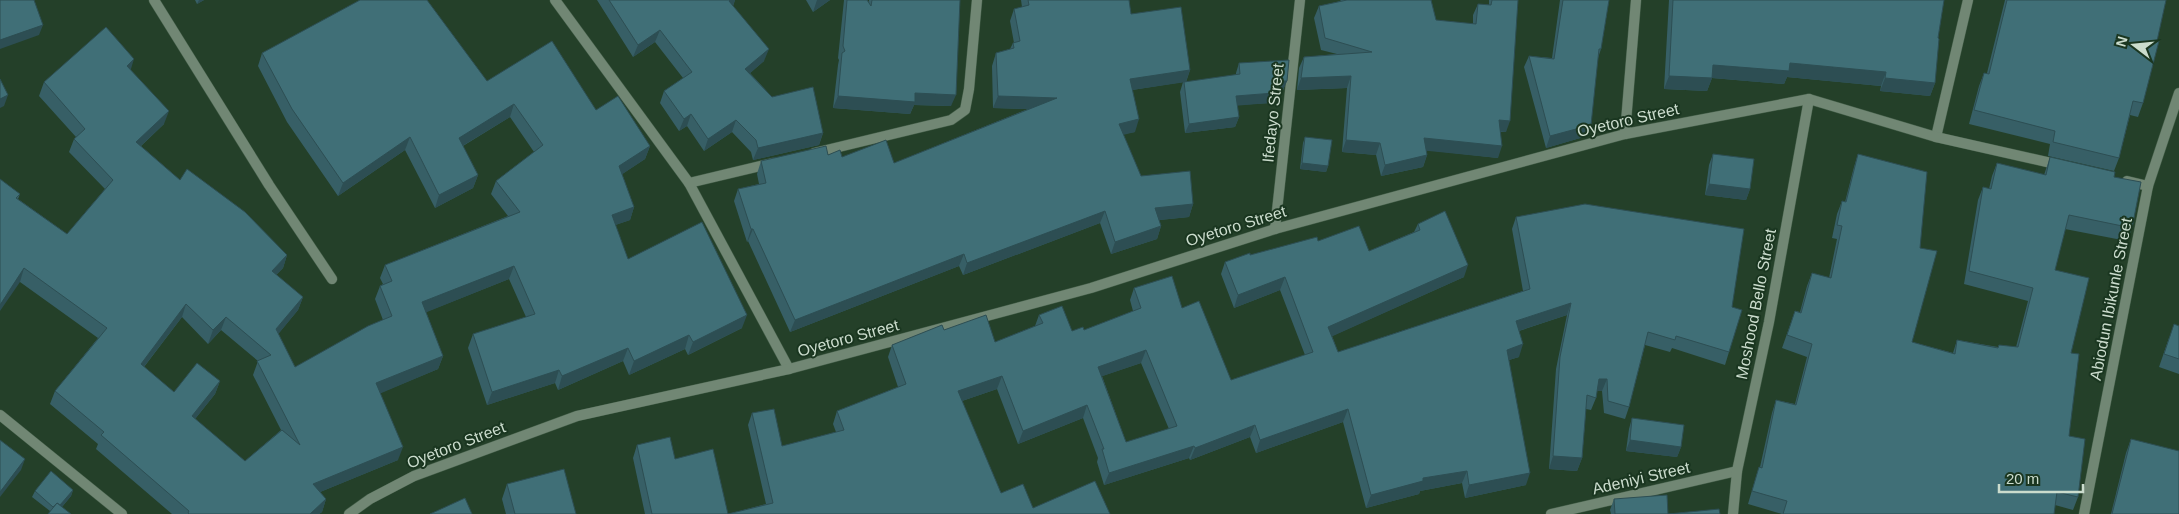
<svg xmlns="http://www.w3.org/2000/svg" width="2179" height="514" font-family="Helvetica,sans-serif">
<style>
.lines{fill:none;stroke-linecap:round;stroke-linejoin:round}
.minor-casing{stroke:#425c47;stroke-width:11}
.minor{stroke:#718774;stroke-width:10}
.wall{fill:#375f66;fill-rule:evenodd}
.shaded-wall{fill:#2d4e53}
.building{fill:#406f77;stroke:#2d4e53;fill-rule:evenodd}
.labels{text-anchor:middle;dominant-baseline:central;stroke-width:4;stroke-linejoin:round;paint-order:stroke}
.street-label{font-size:16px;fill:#cbdccd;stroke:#1a3620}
</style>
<rect width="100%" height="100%" fill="#244029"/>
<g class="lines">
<g class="minor-casing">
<g id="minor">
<polyline points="154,0 269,185 332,279"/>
<polyline points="555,0 689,183 789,369"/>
<polyline points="1625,134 1636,0"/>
<polyline points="1936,137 1968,0"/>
<polyline points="814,153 951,120 965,110 969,89 977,0"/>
<polyline points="2127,181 2148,186"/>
<polyline points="689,183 773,163"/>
<polyline points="1275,229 1300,0"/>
<polyline points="0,415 122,514"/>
<polyline points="349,514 370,499 414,476 577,416 789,369 1091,288 1275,229 1625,134 1809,99 1936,137 2060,165"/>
<polyline points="1551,514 1737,471"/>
<polyline points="1733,514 1737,471 1769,322 1809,99"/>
<polyline points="2084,514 2148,186 2179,93"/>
</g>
</g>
<use href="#minor" class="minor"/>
</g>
<g class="wall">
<polygon points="195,0 204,0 197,4"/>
<polygon points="597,0 735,0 733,6 764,61 750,73 772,97 823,133 819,145 753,160 751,152 732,132 704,151 687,126 679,131 660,103 664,91 683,78 655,42 633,57"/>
<polygon points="806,0 830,0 813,12"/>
<polygon points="844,0 867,0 869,2 869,0 960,0 951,106 914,105 910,114 833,108 838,65 839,60 838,58"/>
<polygon points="1021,0 1129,0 1131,14 1190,70 1186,82 1236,75 1236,73 1239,63 1287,81 1283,90 1274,91 1274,93 1270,103 1237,105 1239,117 1235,127 1185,133 1180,92 1183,82 1132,90 1135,132 1123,134 1141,176 1193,204 1189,217 1159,220 1161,226 1157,239 1111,254 1100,223 963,275 959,266 790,332 748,241 747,242 734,201 738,189 759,184 757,174 761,161 828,155 842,157 894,163 1028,109 993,108 992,66 996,53 1010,49 1013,43 1014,43 1010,21 1014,9 1022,7"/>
<polygon points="1340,0 1431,0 1436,20 1473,24 1473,15 1478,4 1489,5 1489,0 1518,0 1506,132 1500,132 1498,158 1426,150 1427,155 1423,167 1381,176 1376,155 1342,152 1347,88 1297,90 1299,68 1304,57 1337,54 1321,50 1314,18 1319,6 1341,1"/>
<polygon points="1560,0 1609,0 1601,49 1598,58 1587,136 1546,148 1524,67 1529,56 1552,58"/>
<polygon points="1669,0 1944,0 1938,38 1935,83 1930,96 1880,91 1881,86 1787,77 1784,84 1712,78 1707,91 1664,89"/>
<polygon points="2004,0 2166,0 2143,103 2138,117 2130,115 2119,158 2114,171 2048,156 2050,144 1969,124 1979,86 1984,73 1987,73 2005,0"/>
<path d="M262,53L487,81L596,110L650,146L645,159L622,174L634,207L630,220L615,225L628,259L742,328L688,355L685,349L629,375L623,361L558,390L555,383L487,405L468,348L473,334L526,317L509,279L426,312L443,356L438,369L380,393L398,460L320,492L326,499L322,512L319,514H172L96,449L98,444L50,404L55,391L98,338L20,282L0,179L20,194L18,199L67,234L105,189L69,152L74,139L76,137L39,96L44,82L130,70L164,124L141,146L180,180L287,255L283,268L276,275L303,297L298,310L278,334L295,367L383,320L375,299L380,286L383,284L380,278L385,265L508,216L491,194L496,181L534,152L510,117L463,146L478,175L473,188L435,208L405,150L338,196L287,122L258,66ZM182,317L208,344L221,330L258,361L253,375L281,430L245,461L195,419L215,394L220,381L174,392L144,367Z"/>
<polygon points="1305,137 1328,166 1326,172 1300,169 1303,143"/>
<polygon points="1713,154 1750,189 1746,200 1705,195 1709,165"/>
<polygon points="1858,154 1912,342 1953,353 1957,340 1998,347 1999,345 2016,347 2028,301 1964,284 1978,200 1983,187 1989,189 1992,176 1997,163 2044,175 2050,157 2114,177 2132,228 2127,241 2065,229 2055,270 2071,353 2069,436 2078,497 2073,510 2055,505 2054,514 1782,514 1748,504 1755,480 1759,467 1760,467 1772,413 1776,400 1795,404 1807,357 1782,348 1795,311 1800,312 1807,286 1812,273 1829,278 1837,239 1832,238 1837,214 1842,201 1845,202 1854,167"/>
<path d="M1516,217L1732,307L1729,352L1725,365L1672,348L1670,352L1645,345L1629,407L1625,419L1604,413L1602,391H1597L1596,398L1591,410L1586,409L1582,458L1577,471L1549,469L1556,369L1567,315L1519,331V357L1509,360L1526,485L1465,498L1462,483L1420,491L1419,494L1366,508L1343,422L1256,453L1250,437L1190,460L1189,458L1104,485L1097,462L1098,458L1083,418L1018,444L997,389L962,401L1001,493L1033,508L1110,514H645L633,458L637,445L675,459L728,514L766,504L748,425L752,413L782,446L836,432L833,424L837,411L898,387L888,357L892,345L944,330L995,342L1035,326L1039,315L1072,331L1084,330L1133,311L1130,300L1134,288L1182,308L1231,380L1305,355L1280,290L1234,308L1221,274L1225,262L1250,255L1318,241L1369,251L1414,232L1418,224L1464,277L1332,336L1338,352L1523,291L1512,229ZM1141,363L1169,429L1126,442L1102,376Z"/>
<polygon points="2179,326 2179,374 2159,367 2169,338"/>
<polygon points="1632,418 1681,447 1677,457 1626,451 1629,429"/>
<polygon points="2131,439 2179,514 2111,514 2126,453"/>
<polygon points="507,484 576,514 506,514 502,499"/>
<polygon points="73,490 71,496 62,507 50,511 32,497 35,491"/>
<polygon points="1614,499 1668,514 1720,514 1611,514 1610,510"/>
</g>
<g class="shaded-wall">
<polygon points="199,0 204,0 197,4"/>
<polygon points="730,0 735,0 732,9 729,1"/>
<polygon points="817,0 830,0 813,12"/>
<polygon points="43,25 39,35 0,49 0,40"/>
<polygon points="660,30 655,42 633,57 638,45"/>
<polygon points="769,49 764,61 741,81 745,69"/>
<polygon points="134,59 130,72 127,66"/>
<polygon points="1790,63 1886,72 1881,86 1787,77 1784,84 1712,78 1707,91 1664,89 1669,76 1713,65"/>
<polygon points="1190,70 1186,82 1125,91 1130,79"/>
<polygon points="1351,76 1347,88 1297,90 1301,78"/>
<polygon points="1885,78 1935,83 1930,96 1880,91"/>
<polygon points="1273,81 1287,81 1283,90 1270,91"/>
<polygon points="915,93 956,95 951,106 914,105 910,114 833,108 838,96"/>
<polygon points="1274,93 1270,103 1233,106 1236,96"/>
<polygon points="8,95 4,106 0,108 0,99"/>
<polygon points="998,96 1057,98 1053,110 993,108"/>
<polygon points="514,104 510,117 454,151 459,138"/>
<polygon points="169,111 164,124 131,155 136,142"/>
<polygon points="691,114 687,126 679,131 684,119"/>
<polygon points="1239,117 1235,127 1185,133 1189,124"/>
<polygon points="1139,119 1135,132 1115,137 1119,124"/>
<polygon points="736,120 732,132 704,151 708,139"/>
<polygon points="1499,120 1510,121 1506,132 1495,131"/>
<polygon points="1591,125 1587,136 1546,148 1550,136"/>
<polygon points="823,133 819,145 753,160 758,148"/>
<polygon points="410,137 405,150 338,196 343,183"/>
<polygon points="1424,138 1502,146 1498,158 1419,150"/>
<polygon points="1346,140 1380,143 1376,155 1342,152"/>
<polygon points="650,146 645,159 615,179 619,166"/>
<polygon points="1427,155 1423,167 1381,176 1385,165"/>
<polygon points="1302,163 1328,166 1326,172 1300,169"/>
<polygon points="478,175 473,188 435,208 439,195"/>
<polygon points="1709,184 1750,189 1746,200 1705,195"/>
<polygon points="1193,204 1189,217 1150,221 1155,208"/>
<polygon points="634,207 630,220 607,228 612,215"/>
<polygon points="1105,211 1100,223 963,275 967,263"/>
<polygon points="1161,226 1157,239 1111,254 1115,242"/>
<polygon points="751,229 753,229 748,241 747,242"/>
<polygon points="964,254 959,266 790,332 795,320"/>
<polygon points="287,255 283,268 267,284 272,271"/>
<polygon points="1468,265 1464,277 1324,340 1328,327"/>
<polygon points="514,266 509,279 417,316 422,302"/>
<polygon points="24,268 20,282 0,311 0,305"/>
<polygon points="1285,277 1280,290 1234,308 1238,295"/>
<polygon points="303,297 298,310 271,343 276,329"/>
<polygon points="1571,303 1567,315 1512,333 1516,321"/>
<polygon points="186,304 182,317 136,377 141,364"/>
<polygon points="747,315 742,328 688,355 693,342"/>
<polygon points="226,317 221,330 208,344 213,330"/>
<polygon points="689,335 685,349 629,375 634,361"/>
<polygon points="1523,344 1519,357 1502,362 1507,350"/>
<polygon points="628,348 623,361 558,390 562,376"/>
<polygon points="1146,350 1141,363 1094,379 1098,367"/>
<polygon points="443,356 438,369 372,397 376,383"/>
<polygon points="559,370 555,383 487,405 492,392"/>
<polygon points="1002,376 997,389 953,404 958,391"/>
<polygon points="1599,379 1607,379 1602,391 1594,391"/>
<polygon points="220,381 215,394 187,429 192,416"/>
<polygon points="1087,405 1083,418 1018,444 1023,431"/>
<polygon points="1348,409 1343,422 1256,453 1260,440"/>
<polygon points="1255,425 1250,437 1190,460 1195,448"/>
<polygon points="1630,440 1681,447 1677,457 1626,451"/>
<polygon points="1194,446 1189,458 1104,485 1109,473"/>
<polygon points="403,447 398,460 308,497 313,484"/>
<polygon points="1553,456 1582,458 1577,471 1549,469"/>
<polygon points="25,459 21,470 0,497 0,492"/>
<polygon points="1467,471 1462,483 1420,491 1419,494 1366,508 1371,495 1423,478"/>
<polygon points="1530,473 1526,485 1465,498 1469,485"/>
<polygon points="73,490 71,496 56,514 56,510"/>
<polygon points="326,499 322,512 319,514 310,514"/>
</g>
<g class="building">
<polygon points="0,0 34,0 43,25 0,40"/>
<path d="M360,0H427L487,81L552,41L596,110L618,96L650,146L619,166L634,207L612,215L628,259L702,222L747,315L693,342L689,335L634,361L628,348L562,376L559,370L492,392L473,334L535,314L514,266L422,302L443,356L376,383L403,447L313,484L326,499L310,514H189L188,513L189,511L101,435L104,432L55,391L107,328L24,268L0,305V179L20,194L16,198L67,234L113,180L74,139L85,129L44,82L106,27L134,59L127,66L169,111L136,142L180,180L187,169L245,212L287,255L272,271L303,297L276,329L295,367L368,326L392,316L380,286L392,281L385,265L520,212L496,181L543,145L514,104L459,138L478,175L439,195L410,137L343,183L292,109L262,53ZM186,304L213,330L226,317L271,355L257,361L300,445L282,430L245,461L192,416L220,381L197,363L174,392L141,364Z"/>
<polygon points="609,0 730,0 729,1 769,49 745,69 772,97 813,87 823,133 758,148 756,140 736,120 708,139 691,114 684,119 664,91 692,72 660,30 638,45"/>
<polygon points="847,0 867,0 871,6 872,0 960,0 956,95 915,93 915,102 838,96 842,53 845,51 843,46"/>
<polygon points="1028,0 1129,0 1131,14 1181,7 1190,70 1130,79 1139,119 1119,124 1141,176 1190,171 1193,204 1155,208 1161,226 1115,242 1105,211 967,263 964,254 795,320 753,229 751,229 738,189 766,183 761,161 826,146 828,155 840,150 842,157 886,140 894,163 1057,98 998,96 996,53 1014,48 1013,43 1020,41 1014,9 1029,5"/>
<polygon points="1347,0 1431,0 1436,20 1476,24 1478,4 1491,5 1492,0 1518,0 1510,121 1499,120 1502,146 1424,138 1427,155 1385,165 1380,143 1346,140 1351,76 1301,78 1304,57 1372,52 1325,38 1319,6"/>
<polygon points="1563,0 1609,0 1601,49 1599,49 1591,125 1550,136 1529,56 1554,59"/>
<polygon points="1673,0 1944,0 1938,38 1939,39 1935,83 1885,78 1886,72 1790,63 1789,71 1713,65 1712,78 1669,76"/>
<polygon points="2007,0 2166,0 2157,41 2159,41 2143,103 2133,101 2119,158 2053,142 2055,131 1974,110 1984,73 1989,74"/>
<polygon points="1289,60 1287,81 1273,81 1274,93 1236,96 1239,117 1189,124 1184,82 1240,74 1239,63"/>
<polygon points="0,79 8,95 0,99"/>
<polygon points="1305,137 1332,140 1328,166 1302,163"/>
<polygon points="1713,154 1754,159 1750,189 1709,184"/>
<polygon points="1858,154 1927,172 1920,248 1937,251 1912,342 1955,354 1957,340 1998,348 1999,345 2018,347 2033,288 1969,271 1983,187 1991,189 1997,163 2046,175 2050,157 2115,172 2114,177 2141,182 2132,228 2069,215 2055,270 2089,278 2071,353 2079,354 2069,436 2085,439 2078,497 2057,492 2054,514 1783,514 1787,501 1752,491 1759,467 1762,468 1776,400 1796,405 1812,344 1787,335 1795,311 1801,313 1812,273 1831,278 1842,226 1837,225 1842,201 1846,202"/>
<path d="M1585,204L1744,229L1732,307L1742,310L1729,352L1676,336L1675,340L1648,332L1629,407L1608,401L1607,379H1599L1596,398L1587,395L1582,458L1553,456L1560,357L1571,303L1516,321L1523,344L1507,350L1530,473L1469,485L1467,471L1423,478V481L1371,495L1348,409L1260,440L1255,425L1195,448L1194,446L1109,473L1102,449H1104L1087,405L1023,431L1002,376L958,391L1001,493L1023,484L1033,508L1095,481L1110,514H652L637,445L670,437L675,459L713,449L728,514L773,503L752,413L774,409L782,446L844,430L837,411L906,384L892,345L942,325L944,330L986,315L995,342L1043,323L1039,315L1062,306L1072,331L1083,327L1084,330L1141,308L1134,288L1172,276L1182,308L1199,301L1231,380L1313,352L1285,277L1238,295L1225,262L1250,253V255L1317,237L1318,241L1359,226L1369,251L1420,230L1418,224L1445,211L1468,265L1328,327L1338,352L1530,289L1516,217ZM1146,350L1177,426L1126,442L1098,367Z"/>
<polygon points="2174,324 2179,326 2179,359 2164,354"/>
<polygon points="1632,418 1684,425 1681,447 1630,440"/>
<polygon points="2131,439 2179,451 2179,514 2112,514"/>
<polygon points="0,440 25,459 0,492"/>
<polygon points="564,469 576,514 515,514 507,484"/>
<polygon points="51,471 73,490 60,505 57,503 53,507 35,491"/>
<polygon points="1667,495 1668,514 1719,509 1720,514 1615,514 1614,499"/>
<polygon points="465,498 472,514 430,514"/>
<polygon points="57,503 71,514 48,514"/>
</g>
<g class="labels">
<g class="street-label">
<text transform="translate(1273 113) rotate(-84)">Ifedayo Street</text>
<text transform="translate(1628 120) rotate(-13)">Oyetoro Street</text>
<text transform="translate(1236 226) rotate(-17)">Oyetoro Street</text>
<text transform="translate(2111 299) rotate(-79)">Abiodun Ibikunle Street</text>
<text transform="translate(1756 304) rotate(-79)">Moshood Bello Street</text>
<text transform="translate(848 338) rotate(-15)">Oyetoro Street</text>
<text transform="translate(456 445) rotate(-21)">Oyetoro Street</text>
<text transform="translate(1641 478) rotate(-13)">Adeniyi Street</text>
</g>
</g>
<g transform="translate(2134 45) rotate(286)" stroke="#1a3620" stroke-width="4" paint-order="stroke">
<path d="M0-4L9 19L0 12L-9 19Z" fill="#cbdccd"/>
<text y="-8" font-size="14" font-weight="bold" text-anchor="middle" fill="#cbdccd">N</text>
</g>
<path d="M1999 484v8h84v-8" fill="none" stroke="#cbdccd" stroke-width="2.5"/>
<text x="2006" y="484" font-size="15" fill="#cbdccd" stroke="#1a3620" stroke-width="4" paint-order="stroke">20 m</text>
</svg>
